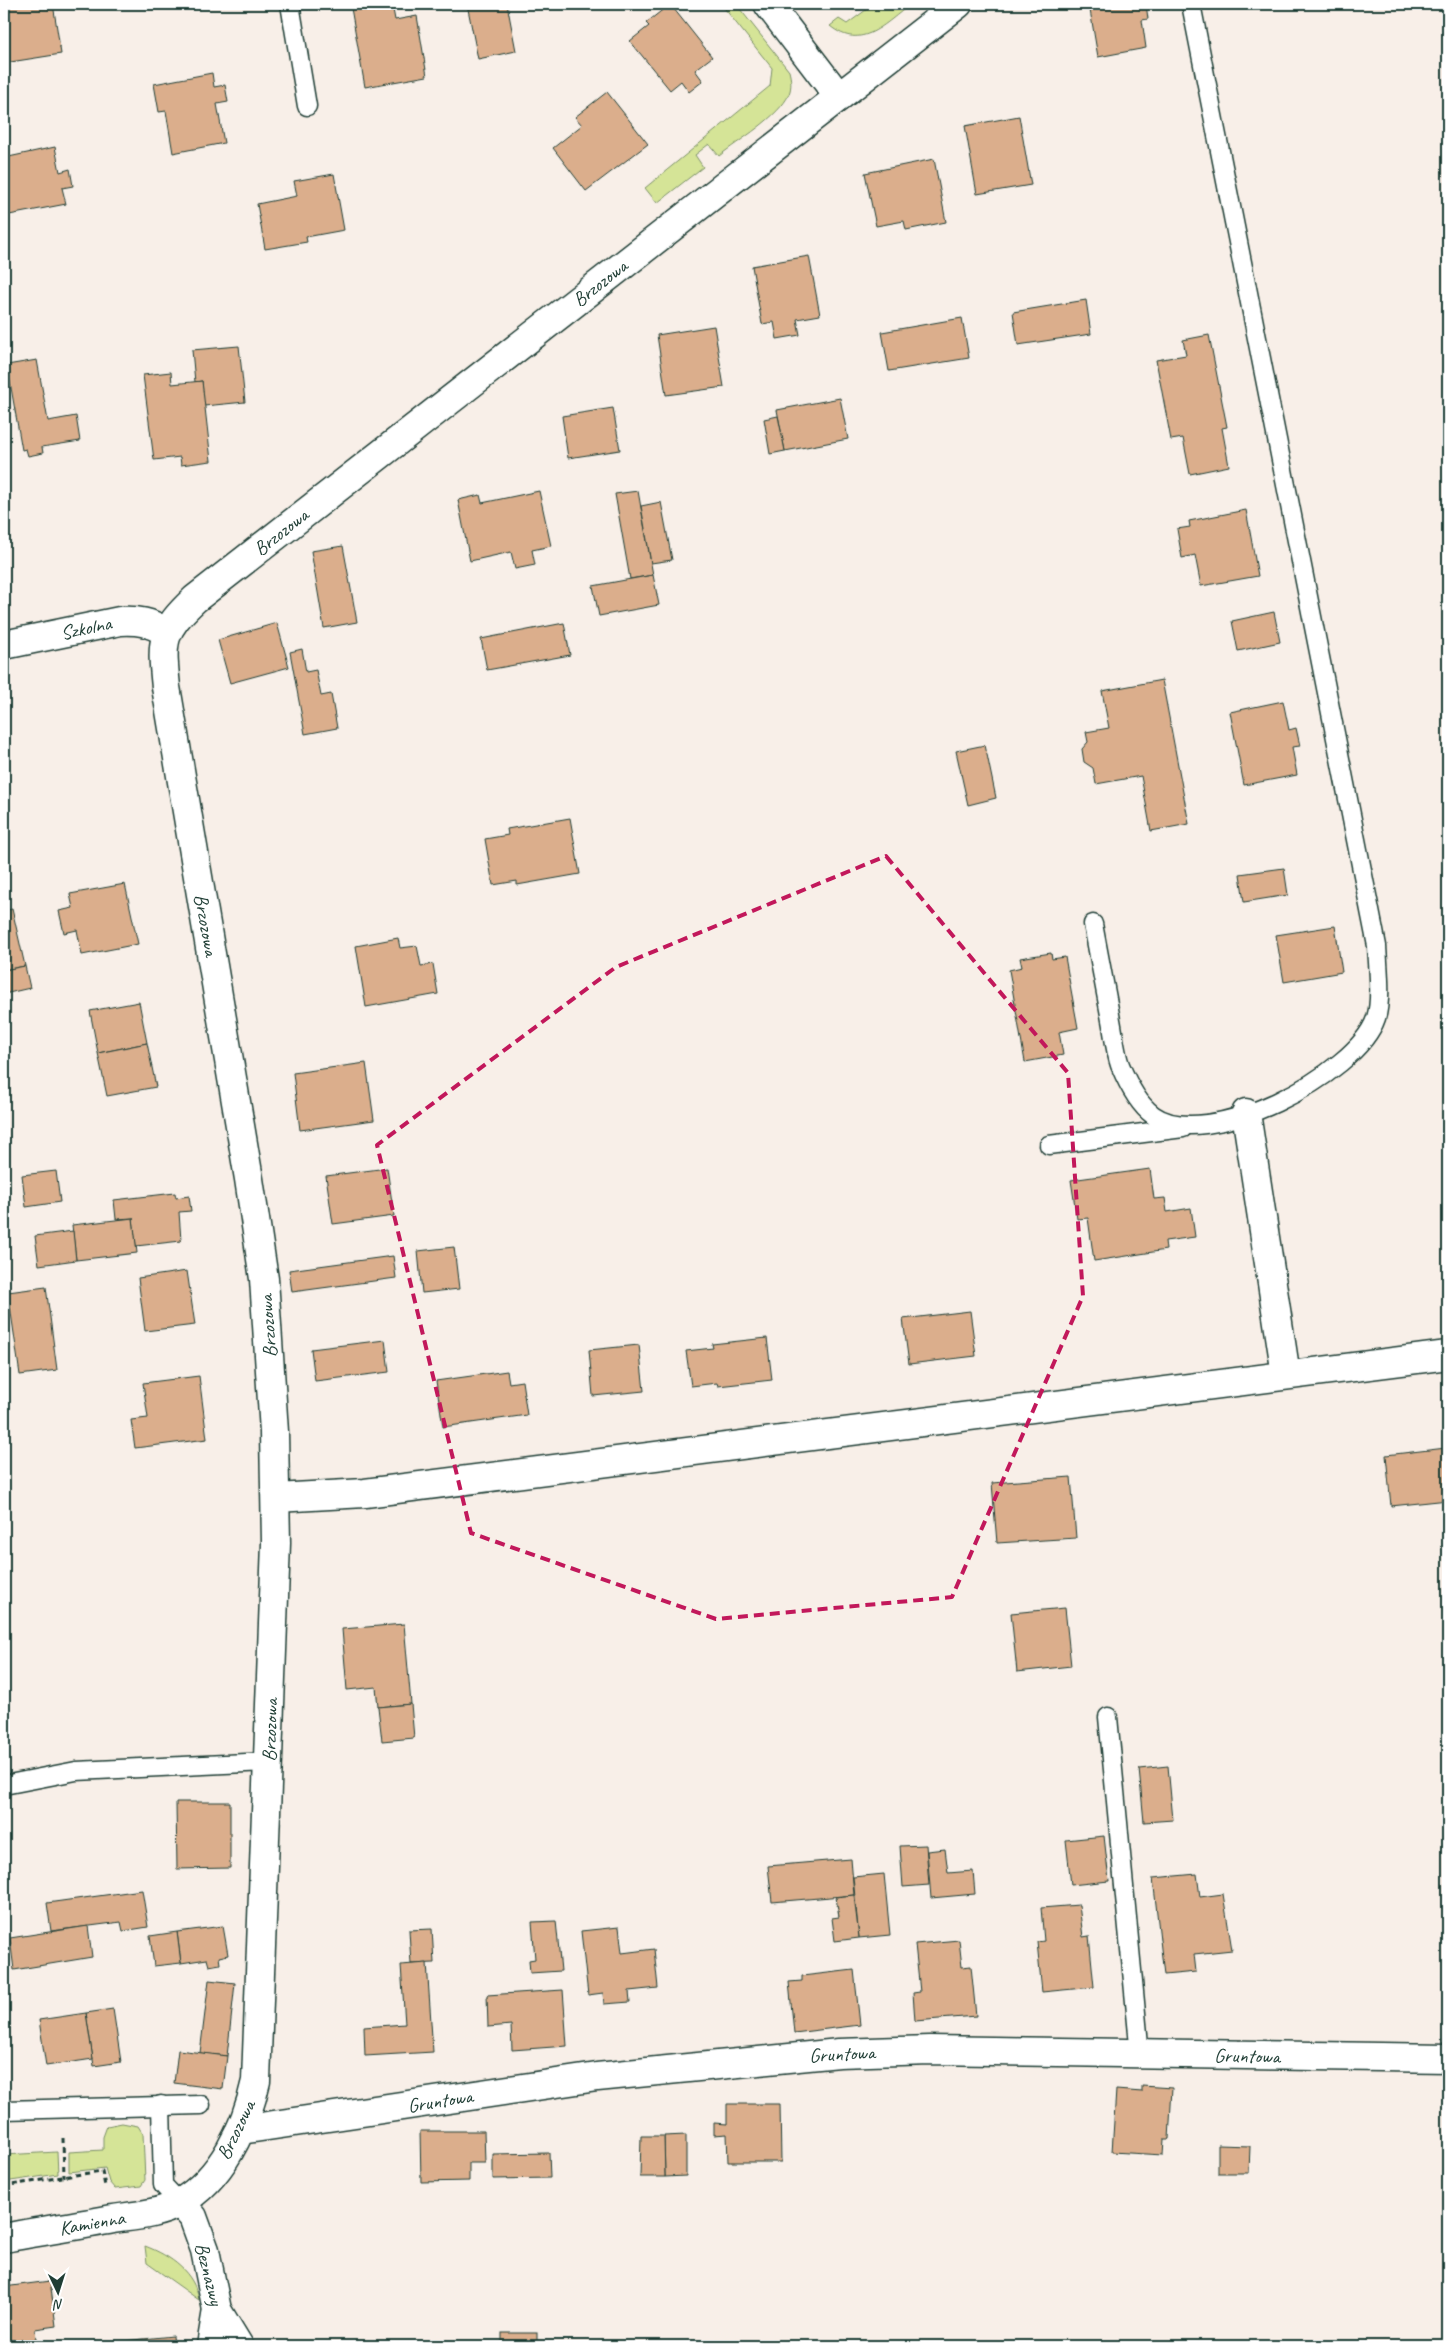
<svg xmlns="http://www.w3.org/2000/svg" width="1452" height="2350" font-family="Caveat,sans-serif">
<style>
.green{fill:#d5e497;stroke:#7a9066}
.building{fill:#dbae8c;stroke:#1f3d34}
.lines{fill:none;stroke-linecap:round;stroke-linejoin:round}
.service-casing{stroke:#1f3d34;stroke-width:21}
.minor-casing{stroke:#1f3d34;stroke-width:31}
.path{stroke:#1f3d34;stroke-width:3;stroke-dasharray:5 4;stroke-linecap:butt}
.service{stroke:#fff;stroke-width:18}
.minor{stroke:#fff;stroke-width:28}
.marked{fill:none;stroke:#c2185b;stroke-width:4;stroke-dasharray:10 6;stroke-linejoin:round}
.labels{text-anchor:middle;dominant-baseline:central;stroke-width:4;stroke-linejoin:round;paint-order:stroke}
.street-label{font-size:20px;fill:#1f3d34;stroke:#fff}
</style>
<rect width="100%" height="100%" fill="#f8efe8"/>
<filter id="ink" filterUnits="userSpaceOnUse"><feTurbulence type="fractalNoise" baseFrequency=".02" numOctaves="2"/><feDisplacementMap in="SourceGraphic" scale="10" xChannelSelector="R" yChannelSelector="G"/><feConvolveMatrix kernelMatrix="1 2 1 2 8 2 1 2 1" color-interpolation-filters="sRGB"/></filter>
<g filter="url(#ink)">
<g class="green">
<path d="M721,4H736L789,71C791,79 792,86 789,94C780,116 738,141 719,156L709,144L695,155L703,167L657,203L645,188L770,86L772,68Z"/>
<path d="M874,4H911C885,23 862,52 830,26L839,19L847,24Z"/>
<polygon points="122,2123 138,2126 143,2134 145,2180 141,2186 115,2189 109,2182 105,2168 69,2172 69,2152 103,2150 103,2137 107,2126"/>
<polygon points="57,2152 58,2174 4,2182 4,2155"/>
<path d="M145,2246C171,2256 194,2272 199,2300L147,2263Z"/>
</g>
<g class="building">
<polygon points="4,4 53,4 61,54 4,63"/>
<polygon points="377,4 392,4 395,20 417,16 427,76 365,87 351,8"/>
<polygon points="467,4 507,4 516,51 478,59"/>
<polygon points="670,4 712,57 695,70 703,81 689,92 681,81 670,90 630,41 649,26 646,23"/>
<polygon points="1089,4 1146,4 1148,19 1142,20 1146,48 1098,57"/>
<polygon points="212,73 214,87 225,85 228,102 217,104 224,143 173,153 166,111 159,112 154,84"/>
<polygon points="607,92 648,144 586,191 553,148 582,125 575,117"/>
<polygon points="1019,116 1031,185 977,194 965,126"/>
<polygon points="55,147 60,172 70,169 73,186 62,188 66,204 4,216 4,158"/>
<polygon points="934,159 946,222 906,230 904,221 876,226 865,173"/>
<polygon points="334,174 344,230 306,237 307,242 265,249 257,204 297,196 294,181"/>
<polygon points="809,256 820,315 797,319 800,335 777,339 774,322 762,324 752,266"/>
<polygon points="1086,300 1091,334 1018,345 1013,312"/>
<polygon points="962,318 969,358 889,371 882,332"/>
<polygon points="714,326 724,387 666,395 657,335"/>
<polygon points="1209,335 1227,427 1222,428 1229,466 1190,474 1183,438 1171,440 1156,360 1186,355 1183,340"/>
<polygon points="239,346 245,402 204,406 202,381 195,382 192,350"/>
<polygon points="37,360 48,421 76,416 80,441 42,447 43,453 28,456 26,449 22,450 7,365"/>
<polygon points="171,372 172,384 202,381 211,461 181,465 180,457 154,460 143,375"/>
<polygon points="840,398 848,439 785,451 777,410"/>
<polygon points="613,408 620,450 568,458 562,416"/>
<polygon points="778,416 785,451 770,454 764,419"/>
<polygon points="539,491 551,546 532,550 535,565 515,569 511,552 470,561 458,500 480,495 482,503"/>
<polygon points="638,491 653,575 630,579 615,494"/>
<polygon points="661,502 672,560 651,563 641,506"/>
<polygon points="1246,510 1258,576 1201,586 1195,555 1182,558 1177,529 1190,527 1189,521"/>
<polygon points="343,546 357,622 324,628 311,551"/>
<polygon points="653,575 659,605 599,616 593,586"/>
<polygon points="1274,612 1280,642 1238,651 1232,621"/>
<polygon points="277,623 289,667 230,683 218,640"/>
<polygon points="564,623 570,655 487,670 481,639"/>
<polygon points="302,649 306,672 316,670 321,696 331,694 337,728 305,734 290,652"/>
<polygon points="1162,680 1189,824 1151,831 1141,776 1096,784 1093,768 1084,762 1082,749 1088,742 1086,732 1109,728 1102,691"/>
<polygon points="1283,701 1289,730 1296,728 1300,746 1292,747 1297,775 1244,785 1230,712"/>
<polygon points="985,745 996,798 968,805 956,751"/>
<polygon points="570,818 580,874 517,885 517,881 493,885 485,839 508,835 507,829"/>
<polygon points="1284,868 1288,895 1244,902 1240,874"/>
<polygon points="125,884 138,944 82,955 77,930 64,933 59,911 73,908 70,894"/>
<polygon points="12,909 25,966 4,970 4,911"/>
<polygon points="1335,926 1342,972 1284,982 1276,935"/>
<polygon points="398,938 400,948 417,946 421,966 433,964 438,994 366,1007 356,946"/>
<polygon points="1051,953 1052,959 1065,957 1078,1028 1059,1032 1063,1055 1025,1062 1009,970 1022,967 1020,958"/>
<polygon points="25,966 30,988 4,994 4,970"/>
<polygon points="139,1002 147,1043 98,1053 90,1011"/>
<polygon points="147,1043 156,1087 107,1096 98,1053"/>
<polygon points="366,1063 374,1120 300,1130 293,1073"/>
<polygon points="387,1168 394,1216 333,1224 326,1176"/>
<polygon points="1150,1169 1154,1199 1165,1198 1167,1212 1191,1208 1195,1237 1165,1241 1166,1250 1094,1261 1088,1218 1077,1219 1071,1180"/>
<polygon points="56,1171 60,1202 26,1207 22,1175"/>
<polygon points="175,1193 176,1198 189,1196 191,1211 179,1212 181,1241 136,1246 133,1218 116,1219 114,1200"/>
<polygon points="133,1218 137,1253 76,1260 72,1225"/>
<polygon points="73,1231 76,1260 39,1265 35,1236"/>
<polygon points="454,1247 459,1289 422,1293 418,1251"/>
<polygon points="393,1256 396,1278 292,1292 289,1270"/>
<polygon points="187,1271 195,1325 145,1331 138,1278"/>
<polygon points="46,1287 57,1370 20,1375 8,1292"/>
<polygon points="970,1311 976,1356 909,1364 903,1319"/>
<polygon points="767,1338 772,1380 718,1386 717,1383 691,1386 686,1351 713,1348 712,1344"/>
<polygon points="385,1340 389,1372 315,1381 311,1349"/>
<polygon points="639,1345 644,1391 593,1396 589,1350"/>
<polygon points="507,1371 509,1383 522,1381 527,1415 443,1427 436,1381"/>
<polygon points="199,1376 207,1439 135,1448 131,1420 148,1418 143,1383"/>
<polygon points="1446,1448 1448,1500 1391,1506 1386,1455"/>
<polygon points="1071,1477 1076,1538 997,1543 992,1483"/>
<polygon points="1065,1608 1071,1666 1017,1672 1011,1613"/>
<polygon points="404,1624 411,1704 378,1707 376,1687 347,1690 342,1629"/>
<polygon points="411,1704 414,1738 382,1741 378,1707"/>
<polygon points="1168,1766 1173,1820 1144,1822 1139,1769"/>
<polygon points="176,1802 230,1802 230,1868 177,1869"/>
<polygon points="1104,1836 1109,1881 1071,1885 1066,1840"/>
<polygon points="926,1845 929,1885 903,1887 900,1846"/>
<polygon points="945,1849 948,1873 973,1871 975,1894 931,1898 927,1851"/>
<polygon points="851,1859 854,1895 772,1902 768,1866"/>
<polygon points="884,1874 890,1935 859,1938 853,1877"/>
<polygon points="1197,1874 1200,1897 1223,1894 1232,1950 1194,1954 1196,1972 1164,1975 1153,1878"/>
<polygon points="142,1890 148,1927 123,1931 121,1922 51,1931 47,1903"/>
<polygon points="854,1895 859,1938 835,1941 832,1918 839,1917 836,1897"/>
<polygon points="1079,1905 1083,1937 1089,1936 1094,1987 1042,1992 1037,1942 1044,1941 1041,1908"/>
<polygon points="556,1921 561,1971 530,1973 529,1960 535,1959 532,1922"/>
<polygon points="88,1926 92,1957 14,1970 10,1938"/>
<polygon points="223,1926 228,1955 219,1957 220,1964 209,1966 207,1959 181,1963 177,1932"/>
<polygon points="619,1927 622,1953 654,1949 658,1988 629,1991 630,2002 604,2004 603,1993 588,1995 581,1931"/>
<polygon points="432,1929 434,1963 411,1964 409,1930"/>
<polygon points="177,1932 181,1963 154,1966 150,1936"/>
<polygon points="4,1937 8,1968 4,1968"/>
<polygon points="959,1940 962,1967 971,1966 976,2016 915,2021 913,1993 920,1992 915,1944"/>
<polygon points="427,1963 433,2052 365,2056 364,2027 405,2024 401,1965"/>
<polygon points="854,1970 860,2025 794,2033 789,1982 802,1981 802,1976"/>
<polygon points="209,1980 235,1983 227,2056 200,2053"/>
<polygon points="563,1990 567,2046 512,2050 511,2025 488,2027 487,1995"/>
<polygon points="113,2009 121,2062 94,2066 86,2013"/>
<polygon points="86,2013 93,2059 46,2066 39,2020"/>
<polygon points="178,2050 227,2056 223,2089 174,2083"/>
<polygon points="1142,2086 1172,2088 1169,2139 1164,2139 1163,2155 1112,2152 1116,2090 1142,2092"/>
<polygon points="727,2104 780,2104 781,2162 728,2162 727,2134 714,2135 714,2123 727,2124"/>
<polygon points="420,2131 484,2131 485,2163 469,2163 469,2181 421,2182"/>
<polygon points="686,2135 686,2176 665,2177 664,2136"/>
<polygon points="641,2136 664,2136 665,2177 640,2177"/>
<polygon points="1218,2145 1250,2146 1249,2173 1218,2173"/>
<polygon points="549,2153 550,2178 493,2179 493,2154"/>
<polygon points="50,2281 56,2326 35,2329 36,2339 8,2343 4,2313 4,2287"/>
<rect x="502" y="2333" width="35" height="13"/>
<polygon points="173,2336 174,2346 113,2346 113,2342"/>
</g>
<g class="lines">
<g class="service-casing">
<g id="service">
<polyline points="290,4 307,106"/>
<path d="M1093,924C1099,956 1105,988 1111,1020C1114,1035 1115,1051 1120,1065C1127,1082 1138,1104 1153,1115C1205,1153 1357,1075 1376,1018C1382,999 1378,967 1377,946L1191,4"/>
<polyline points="1049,1145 1183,1128"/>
<polyline points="1108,1717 1140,2055"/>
<polyline points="4,1785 76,1771 269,1762"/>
<polyline points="161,2105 163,2185 180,2203"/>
<polyline points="4,2110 201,2105"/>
</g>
</g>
<g class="minor-casing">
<g id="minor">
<polyline points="768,4 839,97"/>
<path d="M4,645L120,621C138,620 150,622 166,632"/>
<polyline points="1246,1113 1286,1375"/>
<polyline points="276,1498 365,1493 1448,1355"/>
<polyline points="240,2130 597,2077 839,2053 930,2050 1448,2058"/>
<polyline points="180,2203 193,2217 205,2250 217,2310 239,2346"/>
<path d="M4,2238C40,2231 76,2226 113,2219C134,2216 160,2214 179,2203C222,2179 246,2127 256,2081L276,1543L274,1432L264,1279L249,1179L166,687C161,640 161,631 195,599L958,4"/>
<polyline points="211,2346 217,2310"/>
</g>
</g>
<g class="path">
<polyline points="63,2138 64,2177"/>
<polyline points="4,2186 102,2171 105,2186"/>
</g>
<use href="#service" class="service"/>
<use href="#minor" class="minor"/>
</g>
</g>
<path class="marked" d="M886,856L1068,1073L1083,1296L952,1597L716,1619L471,1533L377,1145L616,967Z"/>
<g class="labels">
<g class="street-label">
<text transform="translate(600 283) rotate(-38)">Brzozowa</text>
<text transform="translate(281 532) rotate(-38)">Brzozowa</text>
<text transform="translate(86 628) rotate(-12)">Szkolna</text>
<text transform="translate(206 925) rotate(80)">Brzozowa</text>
<text transform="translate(268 1326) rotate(-94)">Brzozowa</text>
<text transform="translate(270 1730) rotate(-88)">Brzozowa</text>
<text transform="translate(842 2054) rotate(-3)">Gruntowa</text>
<text transform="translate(1247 2056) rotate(1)">Gruntowa</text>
<text transform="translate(440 2101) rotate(-9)">Gruntowa</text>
<text transform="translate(236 2130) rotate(-64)">Brzozowa</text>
<text transform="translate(92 2223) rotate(-10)">Kamienna</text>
<text transform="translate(209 2274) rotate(76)">Beznazwy</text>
</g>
</g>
<rect width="1452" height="2350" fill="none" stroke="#fff" stroke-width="20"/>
<rect x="10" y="10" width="1432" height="2330" fill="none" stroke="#1f3d34" stroke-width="2" filter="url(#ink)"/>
<g transform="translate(58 2292) rotate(176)" stroke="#ffffff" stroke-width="4" paint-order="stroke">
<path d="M0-4L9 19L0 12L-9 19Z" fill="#1f3d34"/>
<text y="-8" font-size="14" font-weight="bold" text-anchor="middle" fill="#1f3d34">N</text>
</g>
</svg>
